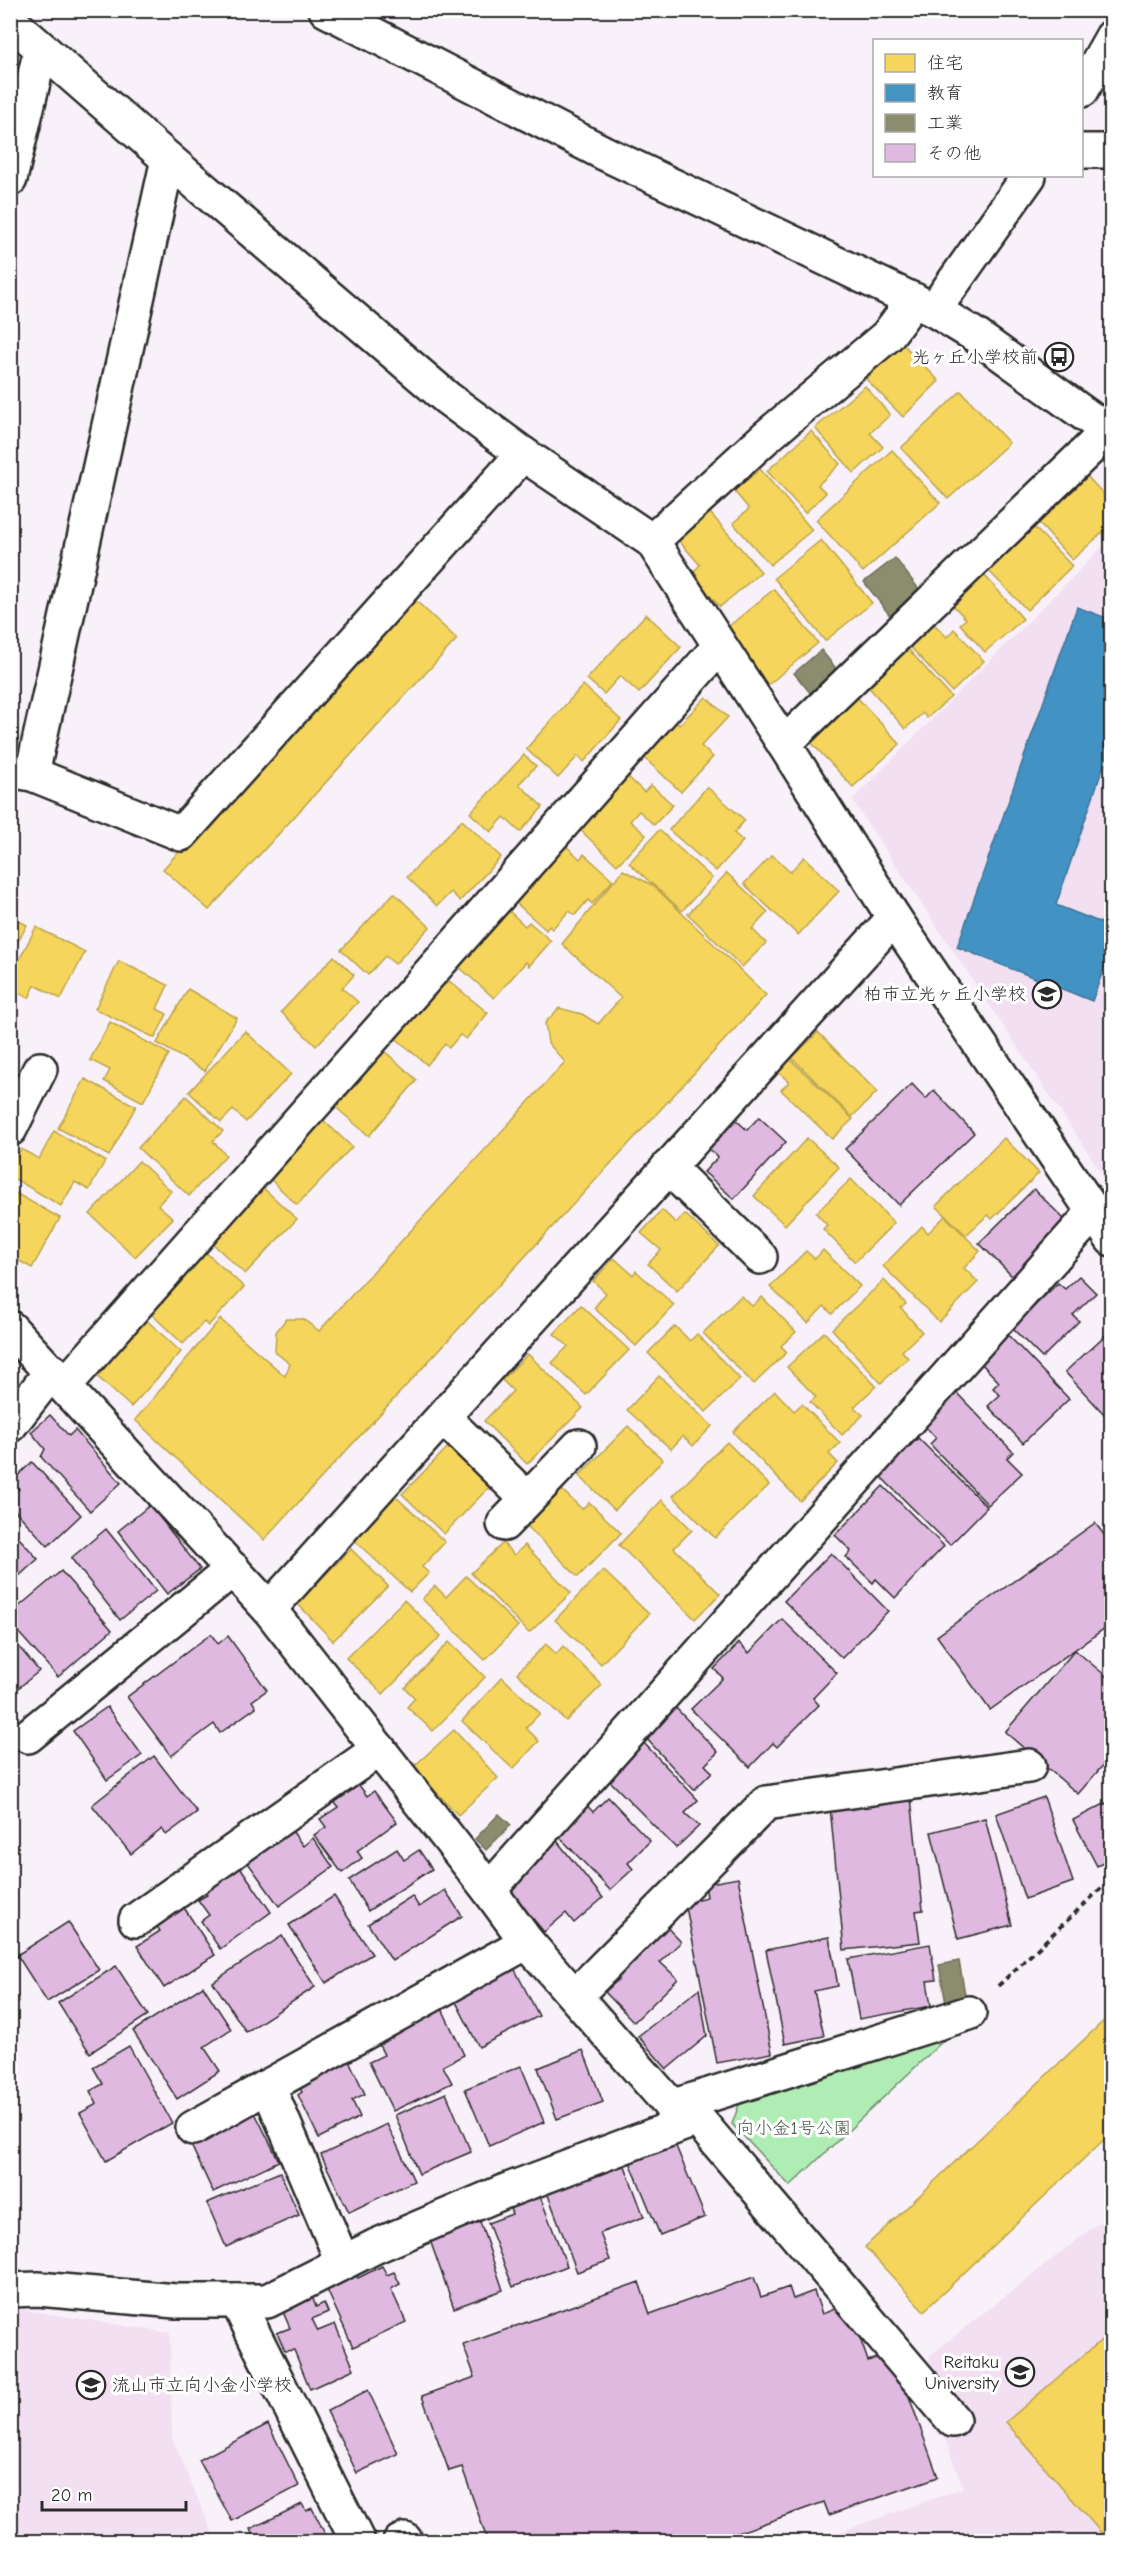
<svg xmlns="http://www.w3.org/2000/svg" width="1122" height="2552" font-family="'Comic Neue','Klee One',sans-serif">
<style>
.built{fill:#f2e0f2}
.green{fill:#b0edb4;stroke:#6e8c70;stroke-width:1.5}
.homes{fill:#f6d55c;stroke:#b9a24d;stroke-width:1.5}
.schools{fill:#4393c3;stroke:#3c7495;stroke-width:1.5}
.industry{fill:#8c8c6e;stroke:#6f6f5a;stroke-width:1.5}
.building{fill:#e0b9e1;stroke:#2b2b2b;stroke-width:1.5}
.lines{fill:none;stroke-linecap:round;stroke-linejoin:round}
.minor-casing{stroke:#2b2b2b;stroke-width:38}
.path{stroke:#2b2b2b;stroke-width:4;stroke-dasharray:6 4.5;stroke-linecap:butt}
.minor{stroke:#fff;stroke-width:33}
.labels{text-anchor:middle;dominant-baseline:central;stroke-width:6;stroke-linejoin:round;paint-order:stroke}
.poi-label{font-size:18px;fill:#2b2b2b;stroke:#fff;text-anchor:end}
.park-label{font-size:18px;fill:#4c5c4d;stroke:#fff}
</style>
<rect width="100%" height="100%" fill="#f9f1f9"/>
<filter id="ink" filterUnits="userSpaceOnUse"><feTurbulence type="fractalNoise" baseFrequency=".0167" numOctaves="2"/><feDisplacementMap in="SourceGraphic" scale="12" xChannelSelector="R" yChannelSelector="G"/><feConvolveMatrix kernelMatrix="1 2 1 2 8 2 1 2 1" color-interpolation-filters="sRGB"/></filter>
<g filter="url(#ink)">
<g class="built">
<polygon points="1111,538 1111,1187 852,800"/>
<polygon points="1111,2213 1111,2541 811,2542 963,2488 926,2388 930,2355"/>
<polygon points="18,2309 170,2333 172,2437 216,2541 11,2541 10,2310"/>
</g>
<polygon class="green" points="945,2039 790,2186 732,2124 740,2102 876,2058"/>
<g class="homes">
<polygon points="902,343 939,381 903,417 866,379"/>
<polygon points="865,386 890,415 870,433 883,447 854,473 815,428"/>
<polygon points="961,391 1009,443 948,499 901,448"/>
<polygon points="811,431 840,464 818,485 826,493 805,513 767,471"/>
<polygon points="892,450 940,503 863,572 816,520"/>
<polygon points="760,469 812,530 770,565 733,523 749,509 734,491"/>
<polygon points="1085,474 1112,503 1112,524 1072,560 1035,519"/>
<polygon points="706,508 761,572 720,607 691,574 700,565 674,535"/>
<polygon points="1033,526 1072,566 1027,610 987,569"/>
<polygon points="821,540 872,603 825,641 774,578"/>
<polygon points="979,569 1023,619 985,652 960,624 966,619 946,598"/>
<polygon points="774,589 818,643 768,685 723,631"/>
<polygon points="412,597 457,639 209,910 163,869"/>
<polygon points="646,614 681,647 639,693 620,676 604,694 587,679"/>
<polygon points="929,619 947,637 954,629 984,661 952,692 906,642"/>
<polygon points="901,641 951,697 927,718 923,713 905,729 860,677"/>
<polygon points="583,685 621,720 584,762 578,756 558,778 526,749"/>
<polygon points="853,693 900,744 853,787 805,736"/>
<polygon points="706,697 728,717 701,746 713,757 681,792 638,752 671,717 679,725"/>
<polygon points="524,755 536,766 519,784 543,807 520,832 504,817 491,832 470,813"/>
<polygon points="625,774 644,792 651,785 673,805 654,825 639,811 630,821 646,835 617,865 576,826"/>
<polygon points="707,787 745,820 734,833 743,841 716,871 669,830"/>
<polygon points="462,820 501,857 460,901 451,892 437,906 407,877"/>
<polygon points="659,830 712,878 682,911 629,863"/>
<polygon points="563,843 580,859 584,854 613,880 592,904 588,900 575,915 569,911 552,929 549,926 546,930 516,903 540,877 535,873"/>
<polygon points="772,855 790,872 804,857 839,891 798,935 744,884"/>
<polygon points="623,870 654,886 766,995 264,1540 135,1420 220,1319 285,1376 290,1364 275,1352 276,1332 286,1319 303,1319 319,1331 565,1062 548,1043 545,1023 559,1008 582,1014 598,1024 621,998 562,944"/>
<polygon points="727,873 768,912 752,929 766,943 742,967 688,914"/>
<polygon points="394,893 430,927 395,964 385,956 368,975 341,950"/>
<polygon points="508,910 525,926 529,922 551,941 529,966 526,962 494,998 458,966"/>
<polygon points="10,916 27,925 10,956"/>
<polygon points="36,927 85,952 61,999 35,985 29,998 10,989 10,978"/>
<polygon points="334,956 354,975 342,988 358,1002 316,1046 281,1012"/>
<polygon points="119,961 168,985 157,1009 167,1014 155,1038 95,1009"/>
<polygon points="438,980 444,985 449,981 488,1013 466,1039 460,1035 449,1048 445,1044 427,1065 392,1035"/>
<polygon points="188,989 237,1018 205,1071 157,1043"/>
<polygon points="110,1022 169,1054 143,1102 104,1081 110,1070 90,1060"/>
<polygon points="245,1031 291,1074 246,1122 233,1110 221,1122 189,1092"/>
<polygon points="818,1032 877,1092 852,1117 792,1058"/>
<polygon points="381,1048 417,1080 369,1136 332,1104"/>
<polygon points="790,1059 853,1119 832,1139 781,1090 789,1082 778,1072"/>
<polygon points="85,1079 136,1106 109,1156 58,1128"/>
<polygon points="186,1096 223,1131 213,1141 226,1155 189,1196 138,1148"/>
<polygon points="321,1118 352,1147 297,1205 266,1175"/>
<polygon points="54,1131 105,1161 89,1190 75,1182 61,1206 10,1176 10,1168 21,1149 39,1159"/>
<polygon points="807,1138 839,1167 785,1225 754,1196"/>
<polygon points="1004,1138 1039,1173 992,1219 988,1215 966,1235 936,1206"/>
<polygon points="139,1161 171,1191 158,1205 173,1218 135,1257 90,1214"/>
<polygon points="851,1179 894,1223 855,1262 823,1229 827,1225 816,1213"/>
<polygon points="261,1186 297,1219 245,1274 210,1241"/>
<polygon points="10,1190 60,1218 32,1268 10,1256"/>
<polygon points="662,1210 676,1223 685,1214 719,1246 677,1291 648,1264 661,1250 641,1233"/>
<polygon points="945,1216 980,1251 964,1268 978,1282 939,1322 883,1266 922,1226 928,1233"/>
<polygon points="202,1249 244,1287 208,1326 204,1322 183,1344 146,1309"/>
<polygon points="823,1250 860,1286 832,1314 824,1306 808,1323 770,1287 806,1251 815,1259"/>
<polygon points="614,1258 633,1275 636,1271 674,1305 636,1346 594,1308 606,1293 593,1281"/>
<polygon points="884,1280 906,1304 901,1308 922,1332 902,1351 908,1358 881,1383 832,1329"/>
<polygon points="741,1296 752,1306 762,1297 796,1332 781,1346 787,1352 754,1384 703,1333"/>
<polygon points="581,1305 629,1350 586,1395 552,1363 568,1346 554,1334"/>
<polygon points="142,1316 181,1352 131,1407 91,1371"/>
<polygon points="675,1326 690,1341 697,1334 740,1379 706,1412 648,1353"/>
<polygon points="824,1332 876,1386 854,1407 863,1415 842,1435 810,1402 816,1397 787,1367"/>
<polygon points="528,1354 583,1408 527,1464 484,1421 513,1391 502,1380"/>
<polygon points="659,1376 712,1426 693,1446 683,1436 671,1449 627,1410"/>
<polygon points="775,1391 794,1411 802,1404 840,1443 829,1454 838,1463 800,1501 733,1432"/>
<polygon points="628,1426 663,1460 615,1510 579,1476"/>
<polygon points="454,1441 495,1481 444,1534 402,1494"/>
<polygon points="727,1442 769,1485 715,1538 673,1496"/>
<polygon points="562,1490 582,1509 589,1502 621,1533 578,1577 527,1526"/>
<polygon points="395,1496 445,1542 422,1567 429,1573 410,1592 354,1540"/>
<polygon points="662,1500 692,1530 674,1548 720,1594 695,1619 619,1545"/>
<polygon points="503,1543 514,1555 525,1545 571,1593 529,1633 471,1573"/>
<polygon points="351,1549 388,1586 333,1641 297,1603"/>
<polygon points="603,1570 649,1614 601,1664 555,1620"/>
<polygon points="466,1576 518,1626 485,1660 422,1599 435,1586 446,1597"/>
<polygon points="404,1600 441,1636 383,1694 346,1658"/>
<polygon points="449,1642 485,1677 433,1731 407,1707 415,1698 405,1688"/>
<polygon points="546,1644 556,1654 563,1646 602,1685 566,1721 517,1673"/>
<polygon points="502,1677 540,1713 526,1728 539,1741 513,1769 462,1721"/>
<polygon points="454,1730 498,1778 458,1815 413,1767"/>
<polygon points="1112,2013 1112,2132 924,2311 865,2247"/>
<polygon points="1112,2331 1112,2542 1109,2542 1006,2422"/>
</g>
<polygon class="schools" points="1077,607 1112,620 1112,741 1056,905 1112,927 1112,946 1092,1001 957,947"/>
<g class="industry">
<polygon points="895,558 925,597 894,621 864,582"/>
<polygon points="821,650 838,671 811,694 794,673"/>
<polygon points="499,1814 511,1825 486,1850 475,1839"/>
<polygon points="959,1961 967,2005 947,2009 939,1965"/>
</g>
<g class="building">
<polygon points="912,1084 926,1099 934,1090 974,1133 899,1205 845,1149"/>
<polygon points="759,1117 786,1142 734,1199 704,1172 718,1157 706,1147 734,1118 747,1130"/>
<polygon points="1034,1189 1067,1222 1019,1283 979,1243"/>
<polygon points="1079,1276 1096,1293 1073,1315 1079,1321 1042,1358 1012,1328 1058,1283 1065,1289"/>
<polygon points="1112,1329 1112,1409 1105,1415 1065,1372"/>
<polygon points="1008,1335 1069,1399 1023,1443 988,1406 1000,1395 993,1388 999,1382 980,1362"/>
<polygon points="955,1391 1013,1452 1007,1458 1022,1473 988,1505 930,1444 936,1438 922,1423"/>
<polygon points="50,1415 69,1436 75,1430 121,1483 90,1511 41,1457 45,1449 31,1432"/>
<polygon points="918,1438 987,1507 950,1545 880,1476"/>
<polygon points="32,1462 81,1515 48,1546 10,1505 10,1496 19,1489 12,1481"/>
<polygon points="883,1486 944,1546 895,1598 876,1579 873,1583 846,1557 851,1551 835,1535"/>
<polygon points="150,1505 200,1569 167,1594 118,1531"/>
<polygon points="1095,1523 1112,1545 1112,1623 990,1710 937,1636"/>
<polygon points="10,1528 38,1559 10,1584"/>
<polygon points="106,1529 156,1591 120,1620 71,1558"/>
<polygon points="831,1553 888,1611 842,1658 784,1601"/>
<polygon points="61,1571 112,1630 58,1677 10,1623 10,1614"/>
<polygon points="782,1619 837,1673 813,1698 819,1705 777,1747 773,1743 750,1767 691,1709 723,1678 714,1669 739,1643 749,1653"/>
<polygon points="211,1634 218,1644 228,1636 267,1690 252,1701 256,1707 220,1733 214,1724 171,1756 127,1697"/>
<polygon points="10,1636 39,1671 10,1695"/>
<polygon points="1075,1650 1112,1681 1112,1755 1078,1794 1005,1732"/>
<polygon points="674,1706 718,1752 705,1765 712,1772 694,1790 644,1736"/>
<polygon points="107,1707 142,1755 107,1780 73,1731"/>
<polygon points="642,1741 698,1800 685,1813 699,1826 676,1848 606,1777"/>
<polygon points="154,1756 197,1812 166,1835 162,1829 131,1854 92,1805"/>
<polygon points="353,1777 367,1796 374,1791 397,1822 357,1851 362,1858 342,1873 314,1835 326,1827 320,1819 338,1807 329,1794"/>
<polygon points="608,1797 650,1841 628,1863 633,1869 610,1890 553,1830 583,1801 593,1812"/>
<polygon points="1044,1797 1073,1882 1025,1899 996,1814"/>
<polygon points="911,1798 923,1910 916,1911 920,1942 844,1950 830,1807"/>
<polygon points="1112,1800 1112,1859 1097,1866 1073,1820"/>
<polygon points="985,1818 1012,1925 958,1939 931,1832"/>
<polygon points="290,1828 303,1846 313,1838 333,1867 279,1906 241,1853"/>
<polygon points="557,1841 603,1898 574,1923 566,1913 544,1932 505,1885"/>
<polygon points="397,1849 404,1860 419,1850 432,1869 368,1911 349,1880"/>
<polygon points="236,1861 271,1912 220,1949 201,1921 209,1915 198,1900 207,1895 201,1886"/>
<polygon points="738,1878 772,2053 717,2063 685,1902 707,1897 705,1884"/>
<polygon points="445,1890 462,1916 392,1961 368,1924 412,1896 419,1907"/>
<polygon points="334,1896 372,1954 326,1983 289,1925"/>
<polygon points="181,1903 215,1955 164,1988 137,1946 160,1931 154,1922"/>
<polygon points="659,1919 681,1942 660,1962 678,1979 634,2022 605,1992 619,1979 609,1968"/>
<polygon points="68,1922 99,1970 47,2002 17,1955"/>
<polygon points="282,1936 315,1987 246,2032 213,1982"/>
<polygon points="829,1937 838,1986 814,1991 824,2036 785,2044 766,1950"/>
<polygon points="930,1944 936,1980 927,1981 931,2006 859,2019 848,1959"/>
<polygon points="116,1966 148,2015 90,2053 58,2003"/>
<polygon points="513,1966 539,2016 479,2047 453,1996"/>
<polygon points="203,1986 231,2029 204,2047 220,2071 177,2099 133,2031"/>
<polygon points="699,1989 707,2036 667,2069 638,2036"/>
<polygon points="437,1998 464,2055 443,2066 452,2083 393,2111 369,2062 384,2055 372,2030"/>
<polygon points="129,2046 172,2123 106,2161 80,2113 97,2104 90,2091 103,2084 93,2067"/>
<polygon points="583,2050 603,2102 557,2119 538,2068"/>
<polygon points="346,2054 365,2094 352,2100 360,2117 319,2138 298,2095 302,2092 295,2079"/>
<polygon points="521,2066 544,2122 489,2146 465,2089"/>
<polygon points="446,2093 471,2152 419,2174 395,2115"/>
<polygon points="254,2111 279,2161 213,2192 190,2143"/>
<polygon points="387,2124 414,2181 349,2212 321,2155"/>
<polygon points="673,2139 705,2217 660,2235 628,2157"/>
<polygon points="622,2158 644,2217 600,2233 610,2260 577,2272 545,2187"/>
<polygon points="280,2172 299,2215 226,2247 207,2203"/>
<polygon points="539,2194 567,2266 513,2287 488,2223 512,2214 509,2205"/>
<polygon points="480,2222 503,2290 454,2308 430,2240"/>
<polygon points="382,2266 387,2275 394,2272 400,2284 391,2289 406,2322 353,2347 323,2281 352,2268 358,2278"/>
<polygon points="754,2277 761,2297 789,2287 793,2299 814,2291 822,2314 848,2304 868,2361 893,2352 938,2477 829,2515 824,2502 712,2542 488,2542 462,2467 449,2471 422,2396 475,2377 463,2345 639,2282 650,2314"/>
<polygon points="310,2291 316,2307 324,2303 328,2312 312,2319 318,2331 335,2324 354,2369 310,2389 294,2350 285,2351 277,2333 290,2328 280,2305"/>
<polygon points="368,2390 398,2454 357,2473 327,2411"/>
<polygon points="268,2424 299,2486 232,2521 199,2460"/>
<polygon points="302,2504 306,2511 312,2508 329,2542 256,2542 250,2529"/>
</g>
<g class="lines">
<g class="minor-casing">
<g id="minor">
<polyline points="326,10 604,153 934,310 975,335 1112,434"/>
<polyline points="10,21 168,159 447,398 523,454 652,541 784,744 894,918 1112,1239"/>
<polyline points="1082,90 1112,37"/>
<polyline points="1082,151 1112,151"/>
<polyline points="10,179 41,49"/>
<polyline points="934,310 1029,176"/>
<polyline points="652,541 766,437 887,336 914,300"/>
<polyline points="784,744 1108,431"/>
<polyline points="10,770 32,774 181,834 523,454"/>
<polyline points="32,774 168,159"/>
<polyline points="10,1129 40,1069"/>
<polyline points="668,1167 760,1257"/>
<polyline points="10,1328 269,1609 489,1890 527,1942 686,2123 503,2192 376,2246 267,2301 176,2301 38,2289 10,2290"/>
<polyline points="65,1385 719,647"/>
<polyline points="443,1417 527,1499"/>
<polyline points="10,1425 52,1371"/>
<polyline points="504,1524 579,1446"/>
<polyline points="269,1609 894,918"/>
<polyline points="28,1736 233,1569"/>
<polyline points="489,1890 1094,1212"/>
<polyline points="136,1920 379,1749"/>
<polyline points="575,1996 766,1803 1029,1766"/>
<polyline points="268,2086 343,2263"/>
<polyline points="684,2103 953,2420"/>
<polyline points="671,2107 969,2013"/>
<polyline points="193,2128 527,1942"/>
<polyline points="237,2301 358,2542"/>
<polyline points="400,2542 405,2540"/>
</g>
</g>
<polyline class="path" points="998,1986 1112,1878"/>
<use href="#minor" class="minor"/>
</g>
</g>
<defs>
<g id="bus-ring" transform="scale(1.5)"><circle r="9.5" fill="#fff" stroke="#2b2b2b" stroke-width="1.5"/><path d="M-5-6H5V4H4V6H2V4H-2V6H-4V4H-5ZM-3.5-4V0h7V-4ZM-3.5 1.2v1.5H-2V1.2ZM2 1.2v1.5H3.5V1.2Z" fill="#2b2b2b"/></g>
<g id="school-ring" transform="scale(1.5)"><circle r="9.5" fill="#fff" stroke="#2b2b2b" stroke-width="1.5"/><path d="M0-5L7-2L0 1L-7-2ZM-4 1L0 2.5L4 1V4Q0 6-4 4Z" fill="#2b2b2b"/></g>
<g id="university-ring" transform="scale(1.5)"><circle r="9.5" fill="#fff" stroke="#2b2b2b" stroke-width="1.5"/><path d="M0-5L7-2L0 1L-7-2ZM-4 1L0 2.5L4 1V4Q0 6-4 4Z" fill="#2b2b2b"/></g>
</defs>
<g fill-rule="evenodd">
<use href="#bus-ring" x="1059" y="357"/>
<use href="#school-ring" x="1047" y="994"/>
<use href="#university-ring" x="1020" y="2372"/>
<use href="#school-ring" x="91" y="2385"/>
</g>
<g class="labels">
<g class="poi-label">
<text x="1038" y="357">光ヶ丘小学校前</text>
<text x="1026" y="994">柏市立光ヶ丘小学校</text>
<text x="999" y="2362">Reitaku<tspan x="999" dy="21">University</tspan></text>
<text x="112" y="2385" text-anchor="start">流山市立向小金小学校</text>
</g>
<g class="park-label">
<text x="794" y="2128">向小金1号公園</text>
</g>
</g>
<rect width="1122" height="2552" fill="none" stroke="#fff" stroke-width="36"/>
<rect x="18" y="18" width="1086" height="2516" fill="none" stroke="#2b2b2b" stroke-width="2" filter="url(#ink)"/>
<rect x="873" y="39" width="210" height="138" fill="#ffffff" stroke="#aaaaaa" stroke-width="1.5"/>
<rect x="885" y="54" width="30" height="18" fill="#f6d55c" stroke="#aaaaaa" stroke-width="1.5"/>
<text x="927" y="69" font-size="18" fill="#2b2b2b">住宅</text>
<rect x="885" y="84" width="30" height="18" fill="#4393c3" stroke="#aaaaaa" stroke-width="1.5"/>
<text x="927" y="99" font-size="18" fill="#2b2b2b">教育</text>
<rect x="885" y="114" width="30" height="18" fill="#8c8c6e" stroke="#aaaaaa" stroke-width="1.5"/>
<text x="927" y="129" font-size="18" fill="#2b2b2b">工業</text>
<rect x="885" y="144" width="30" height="18" fill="#e0b9e1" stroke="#aaaaaa" stroke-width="1.5"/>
<text x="927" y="159" font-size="18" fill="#2b2b2b">その他</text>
<path d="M42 2501v9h144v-9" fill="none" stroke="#2b2b2b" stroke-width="3"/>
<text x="51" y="2501" font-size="18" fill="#2b2b2b" stroke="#ffffff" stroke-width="4.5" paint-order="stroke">20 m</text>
</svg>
